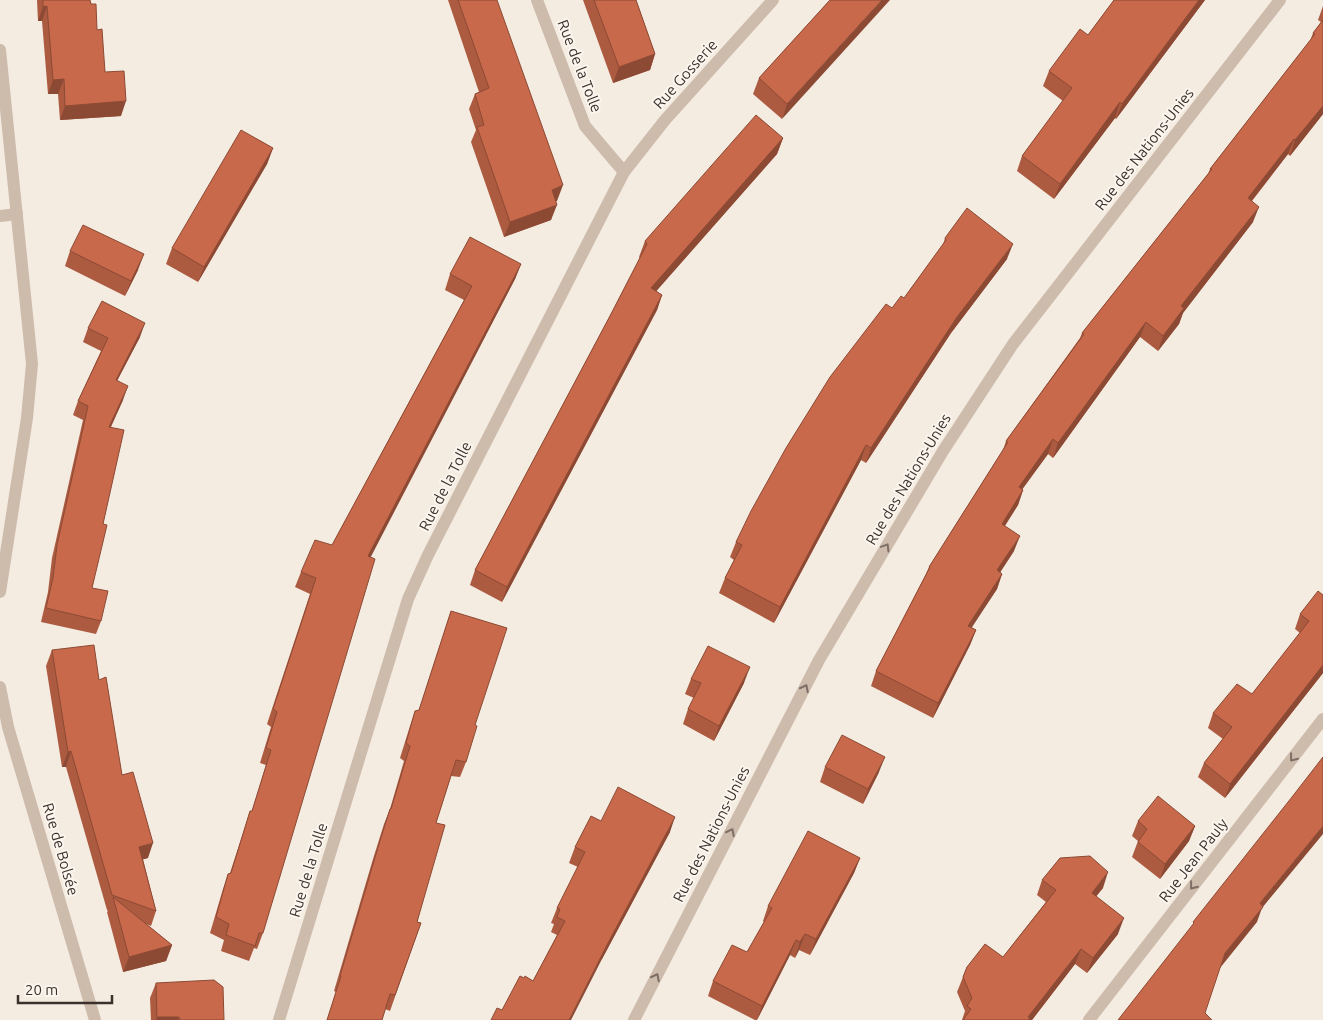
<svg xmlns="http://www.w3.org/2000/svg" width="1323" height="1020" font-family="Ubuntu,sans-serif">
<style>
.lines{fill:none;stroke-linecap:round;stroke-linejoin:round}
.lane{stroke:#cdbbac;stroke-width:12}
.street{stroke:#cdbbac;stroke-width:12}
.wall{fill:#ac5a40}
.shaded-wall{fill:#8c4a34}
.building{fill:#c8694b;stroke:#8c4a34}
.oneway{stroke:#7d6f65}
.labels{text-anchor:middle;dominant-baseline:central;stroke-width:4;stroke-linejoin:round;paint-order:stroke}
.street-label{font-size:15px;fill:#3b302b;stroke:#fbf5ee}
</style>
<rect width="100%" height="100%" fill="#f4ebe1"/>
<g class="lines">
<polyline class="lane" points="0,216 17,214"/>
<g class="street">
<polyline points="537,0 585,126 624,172"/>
<polyline points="0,50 32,364 27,418 0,592"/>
<polyline points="0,687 8,727 95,1020"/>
<polyline points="279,1020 408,599 428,555 624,172 665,120 773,0"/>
<polyline points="634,1020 819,660 943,451 1013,344 1280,0"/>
<polyline points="1089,1020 1323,719"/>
</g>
</g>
<g class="wall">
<polygon points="37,0 90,0 105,72 121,116 60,120 58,94 48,94 42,21 38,21"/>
<polygon points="448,0 497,0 557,201 556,201 551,220 504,237 471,142 476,130 469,109 475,94 479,92"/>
<polygon points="583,0 636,0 655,54 650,70 613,83"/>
<polygon points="830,0 782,119 753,94 759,78"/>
<polygon points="1114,0 1205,0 1116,119 1115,118 1054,199 1017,171 1022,156 1063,101 1043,86 1049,71 1088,35"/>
<polygon points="1323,6 1323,114 1290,156 1288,154 1252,201 1253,222 1183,313 1179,324 1158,351 1140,337 1053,458 1048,454 1022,489 1023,490 1018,505 1005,526 1014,551 1000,572 1002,574 997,589 971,627 976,630 970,645 933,718 871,686 876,671 925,576 929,567 1003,450 1006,441 1080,338 1082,333 1208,174 1210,169 1310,41 1313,33 1321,22 1318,20"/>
<polygon points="783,138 777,154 656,291 662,295 657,310 502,602 470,585 475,570 611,314 640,258 639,257 645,241"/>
<polygon points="273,148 267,164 198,282 166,264 172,248"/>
<polygon points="945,238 1007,259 951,333 866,463 861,460 774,623 719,593 725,578 734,560 730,557 736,542 892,308 904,298 943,245"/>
<polygon points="70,251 138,270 125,296 65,266"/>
<polygon points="521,264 515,279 370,557 263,933 257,949 254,948 249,961 221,951 224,940 210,933 223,889 228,874 230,873 245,827 250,811 252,811 266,765 260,763 271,727 267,724 310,594 295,587 301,572 332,545 464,300 445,290 450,274"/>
<polygon points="88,328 140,337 117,381 123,400 111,427 103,524 92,588 101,621 96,634 41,622 48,592 52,558 83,420 73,415 78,401 101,351 83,342"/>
<polygon points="1323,595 1323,673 1225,798 1198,777 1204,763 1223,739 1208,728 1213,713 1252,694 1300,633 1295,629 1300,614"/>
<polygon points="451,611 475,725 466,762 460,777 451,776 436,823 417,922 421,923 390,1011 385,1009 382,1020 327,1020 336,992 334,991 373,859 384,824 390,809 404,761 400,758 410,726 415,711 419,710"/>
<polygon points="52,650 99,680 122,775 148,858 143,859 156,911 151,926 146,924 172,945 166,961 123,972 107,912 108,911 107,910 66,767 62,767 46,666"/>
<polygon points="691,679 744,683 714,741 683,724 688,709 694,698 685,694"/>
<polygon points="825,767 879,772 863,804 820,782"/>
<polygon points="601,821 670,832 602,959 502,1010 524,978 533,981 557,935 551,932 554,924 551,923 557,908 578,867 569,863 575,847"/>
<polygon points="1138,821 1195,826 1189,841 1160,879 1132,857 1138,841 1132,836"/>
<polygon points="860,858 854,873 810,955 799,950 795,958 790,955 757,1020 755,1020 708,996 713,981 747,952 764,922 763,921 768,906"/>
<polygon points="1042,880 1103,888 1096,896 1118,934 1087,973 1075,964 1032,1020 962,1020 965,1011 957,992 967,967 1003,957 1046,902 1037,895"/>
<polygon points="156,983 224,1020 151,1020 150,998"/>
</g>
<g class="shaded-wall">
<polygon points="882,0 890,0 782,119 787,104"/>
<polygon points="1199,0 1205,0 1116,119 1122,104"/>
<polygon points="47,6 42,21 38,21 43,7"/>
<polygon points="655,54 650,70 613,83 619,67"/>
<polygon points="64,79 58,94 48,94 53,80"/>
<polygon points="126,101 121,116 60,120 65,106"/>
<polygon points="1120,102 1115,118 1054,199 1060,184"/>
<polygon points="1323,106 1323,114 1290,156 1295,140"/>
<polygon points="783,138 777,154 645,304 651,288"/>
<polygon points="1294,139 1288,154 1242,213 1248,198"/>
<polygon points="273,148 267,164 198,282 204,267"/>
<polygon points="563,185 557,201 546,205 552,190"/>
<polygon points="557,205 551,220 504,237 510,222"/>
<polygon points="1259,207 1253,222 1183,313 1179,324 1158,351 1163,336 1181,306"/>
<polygon points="1013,244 1007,259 951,333 866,463 871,448 957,317"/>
<polygon points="144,254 138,270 125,296 131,281"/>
<polygon points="521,264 515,279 363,572 368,556"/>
<polygon points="662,295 657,310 502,602 507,587"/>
<polygon points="1146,322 1140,337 1053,458 1058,443"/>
<polygon points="145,323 140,337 110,394 116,380"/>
<polygon points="128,386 123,400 104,441 109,427"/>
<polygon points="1053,439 1048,454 1013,502 1019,487"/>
<polygon points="866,445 861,460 774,623 780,607"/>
<polygon points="1023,490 1018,505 996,539 1002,524"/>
<polygon points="1020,536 1014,551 992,585 997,570"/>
<polygon points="1002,574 997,589 963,641 968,626"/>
<polygon points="976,630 970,645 933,718 938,703"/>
<polygon points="1323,665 1323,673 1225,798 1230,784"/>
<polygon points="750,667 744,683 714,741 719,726"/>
<polygon points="71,751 66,767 62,767 68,752"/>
<polygon points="885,757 879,772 863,804 868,789"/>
<polygon points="675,817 670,832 602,959 571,1020 569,1020 608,943"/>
<polygon points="1195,826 1189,841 1160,879 1165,864"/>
<polygon points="1323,826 1323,834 1262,908 1257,922 1220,968 1225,953 1260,903"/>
<polygon points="153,843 148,858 134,862 139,847"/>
<polygon points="860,858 854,873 810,955 816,939"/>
<polygon points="1108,872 1103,888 1086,909 1092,893"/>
<polygon points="1124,918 1118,934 1087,973 1093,958"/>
<polygon points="805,934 799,950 795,958 800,942"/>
<polygon points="796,940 790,955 757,1020 762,1006"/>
<polygon points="172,945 166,961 123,972 129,957"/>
<polygon points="1081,949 1075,964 1032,1020 1027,1020 1028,1017"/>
<polygon points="157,1017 179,1017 178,1020 156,1020"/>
</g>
<g class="building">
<polygon points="43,0 90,0 91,4 96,4 97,30 102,29 105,72 124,71 126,101 65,106 64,79 53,80 47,6 43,7"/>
<polygon points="458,0 497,0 563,185 552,190 557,205 510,222 477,127 484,125 475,94 489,88"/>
<polygon points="594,0 636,0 655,54 619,67"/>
<polygon points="830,0 882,0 787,104 759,78"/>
<polygon points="1114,0 1199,0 1122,104 1120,102 1060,184 1022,156 1072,88 1049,71 1080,29 1088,35"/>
<polygon points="1323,20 1323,106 1295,140 1294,139 1248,198 1259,207 1181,306 1184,308 1163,336 1146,322 1058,443 1053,439 1019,487 1023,490 1002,524 1020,536 997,570 1002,574 968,626 976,630 938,703 876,671 930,567 929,567 1008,442 1006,441 1084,334 1082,333 1212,169 1210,169 1315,34 1313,33"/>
<polygon points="756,115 783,138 651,288 662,295 507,587 475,570 611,314 647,244 645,241"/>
<polygon points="241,130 273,148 204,267 172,248"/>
<polygon points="967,208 1013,244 957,317 871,448 866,445 780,607 725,578 742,545 736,542 751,511 786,448 830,377 886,304 892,308 901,296 904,298 946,240 945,238"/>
<polygon points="83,225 144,254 131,281 70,251"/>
<polygon points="470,237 521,264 368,556 375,559 263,933 259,933 255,946 226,935 229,924 216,917 228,874 231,873 250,811 252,811 271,750 266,748 277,712 273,709 316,578 301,572 315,540 332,545 472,286 450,274"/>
<polygon points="102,301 145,323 116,380 128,386 109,427 124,430 103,524 107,525 92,588 108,591 101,621 46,608 53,578 57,545 88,406 78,401 108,338 88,328"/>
<polygon points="1318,591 1323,595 1323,665 1230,784 1204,763 1232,727 1213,713 1237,684 1252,694 1309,621 1300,614"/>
<polygon points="451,611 507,628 475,725 477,726 466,762 456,760 436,823 445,825 417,922 421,923 395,995 390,994 382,1020 327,1020 341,976 340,976 379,844 390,809 391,809 410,746 406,743 415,711 419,710"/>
<polygon points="94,645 99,680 106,677 122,775 133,772 153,843 139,847 156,911 112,895 71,751 68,752 52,650"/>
<polygon points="708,646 750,667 719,726 688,709 701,683 691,679"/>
<polygon points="842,735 885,757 868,789 825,767"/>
<polygon points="1323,757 1323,826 1260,903 1263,907 1225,953 1205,1013 1212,1020 1118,1020 1194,923 1193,922 1292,797"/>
<polygon points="618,787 675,817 608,943 569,1020 491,1020 497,1008 502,1010 520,976 524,978 525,976 533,981 565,921 557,917 560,909 557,908 585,852 575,847 591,816 601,821"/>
<polygon points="1158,796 1195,826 1165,864 1138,842 1147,829 1138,821"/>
<polygon points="808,831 860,858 816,939 805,934 800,942 796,940 762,1006 713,981 732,945 747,952 772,908 768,906"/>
<polygon points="1090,856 1108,872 1092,893 1124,918 1093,958 1081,949 1028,1017 1030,1018 1028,1020 963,1020 971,1009 967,1006 972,998 963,977 967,967 985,944 1003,957 1056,890 1042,880 1060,858"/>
<polygon points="113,897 172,945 129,957"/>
<polygon points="214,980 223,987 224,1020 180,1020 179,1017 157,1017 156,983"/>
</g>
<defs><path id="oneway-chevron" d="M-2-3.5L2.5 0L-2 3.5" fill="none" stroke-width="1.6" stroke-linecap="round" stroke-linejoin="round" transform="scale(1.25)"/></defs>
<g class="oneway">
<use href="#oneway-chevron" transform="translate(886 547) rotate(-59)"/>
<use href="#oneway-chevron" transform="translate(805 688) rotate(-63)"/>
<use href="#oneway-chevron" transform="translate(1293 758) rotate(128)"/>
<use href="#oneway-chevron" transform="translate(731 832) rotate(-63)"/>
<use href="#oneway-chevron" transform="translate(1193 886) rotate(128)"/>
<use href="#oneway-chevron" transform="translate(656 977) rotate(-63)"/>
</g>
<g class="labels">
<g class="street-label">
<text transform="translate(580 66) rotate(69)">Rue de la Tolle</text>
<text transform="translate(685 74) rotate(-48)">Rue Gosserie</text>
<text transform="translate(1144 149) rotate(-52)">Rue des Nations-Unies</text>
<text transform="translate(908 479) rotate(-59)">Rue des Nations-Unies</text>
<text transform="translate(445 486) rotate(-63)">Rue de la Tolle</text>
<text transform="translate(711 834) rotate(-63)">Rue des Nations-Unies</text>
<text transform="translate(61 849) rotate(74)">Rue de Bolsée</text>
<text transform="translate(1193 860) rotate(-52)">Rue Jean Pauly</text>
<text transform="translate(308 870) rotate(-73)">Rue de la Tolle</text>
</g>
</g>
<path d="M18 995v8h94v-8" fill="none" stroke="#3b302b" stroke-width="2.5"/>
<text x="25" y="995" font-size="15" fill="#3b302b" stroke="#fbf5ee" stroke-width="4" paint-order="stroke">20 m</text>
</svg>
